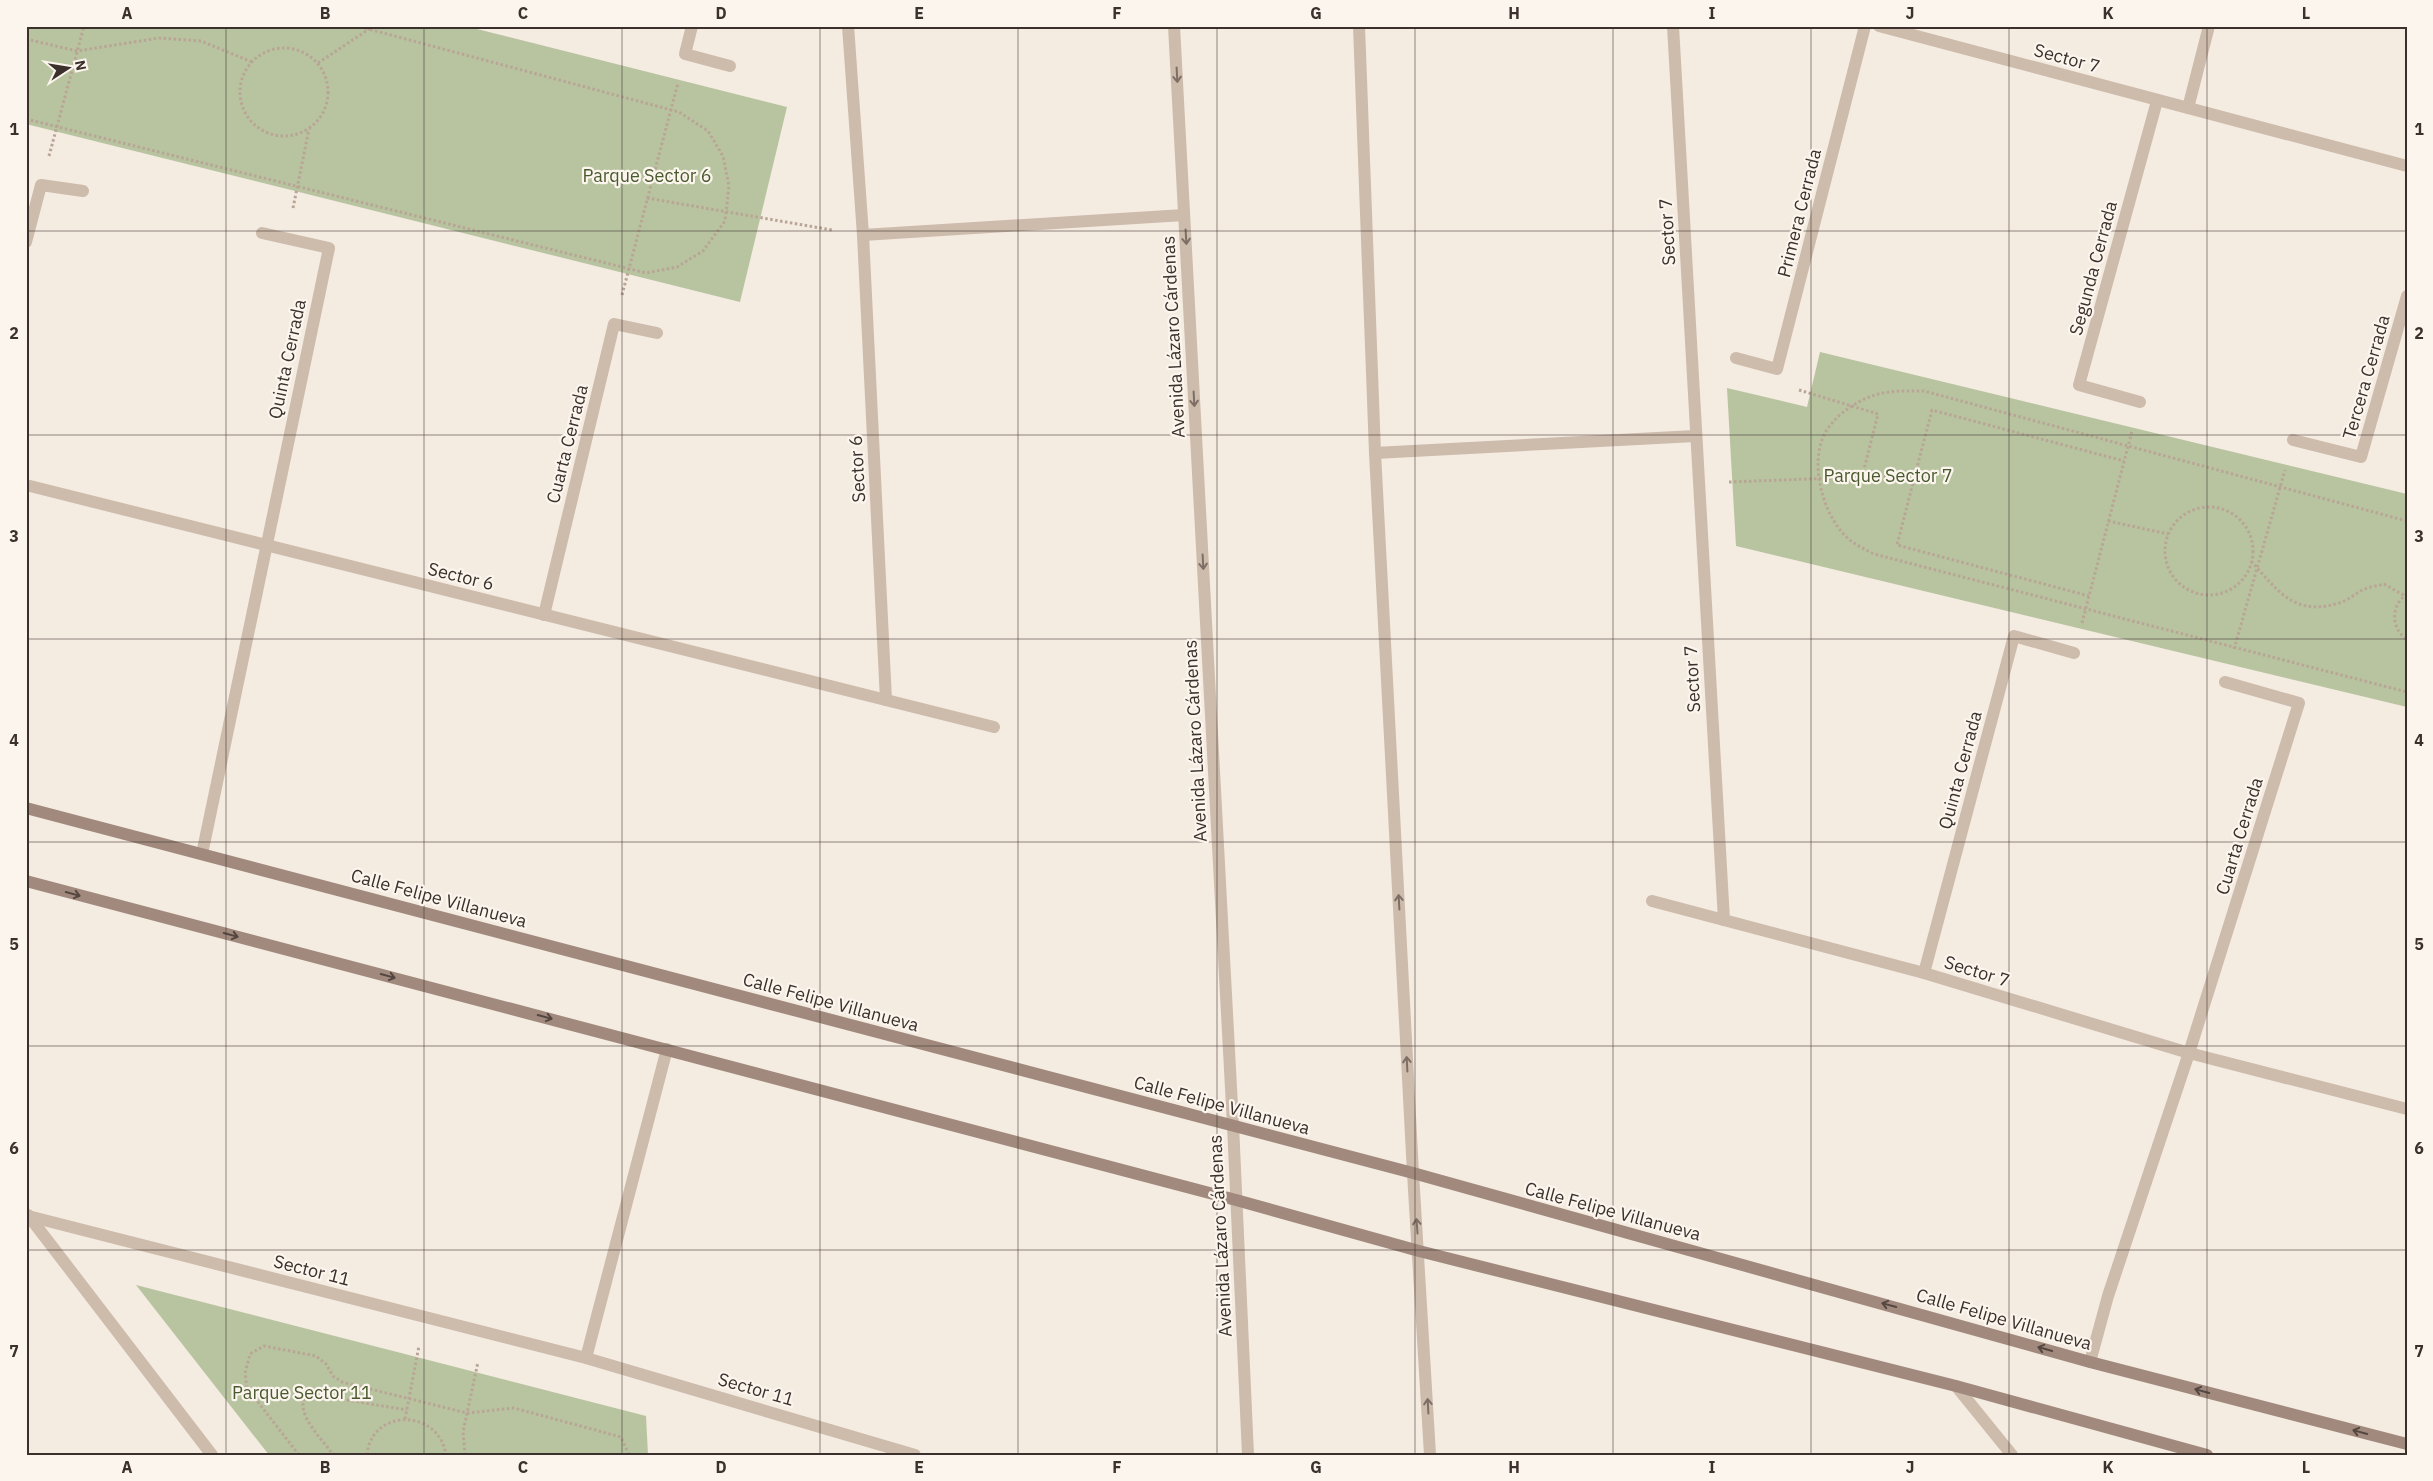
<svg xmlns="http://www.w3.org/2000/svg" width="2433" height="1481" font-family="'IBM Plex Sans',sans-serif">
<style>
.green{fill:#b8c4a0}
.lines{fill:none;stroke-linecap:round;stroke-linejoin:round}
.path{stroke:#b9a596;stroke-width:3;stroke-dasharray:2.5 2.5;stroke-linecap:butt}
.minor{stroke:#cdbbac;stroke-width:12}
.secondary{stroke:#a18a7d;stroke-width:12}
.oneway{stroke:#7d6f65}
.oneway2{stroke:#544640}
.grid{fill:none;stroke:#3b302b;stroke-width:1;stroke-opacity:0.55}
.labels{text-anchor:middle;dominant-baseline:central;stroke-width:4.5;stroke-linejoin:round;paint-order:stroke}
.street-label{font-size:18px;fill:#3b302b;stroke:#fbf5ee}
.park-label{font-size:18px;fill:#4a5a2e;stroke:#fbf5ee}
.neatline{fill:none;stroke:#3b302b;stroke-width:2}
.grid-label{font-size:16px;text-anchor:middle;font-weight:bold;fill:#3b302b}
</style>
<rect width="100%" height="100%" fill="#f4ebe1"/>
<g class="green">
<polygon points="26,26 465,26 787,107 740,302 26,124"/>
<polygon points="1820,352 2407,494 2407,707 1736,546 1727,388 1807,407"/>
<polygon points="136,1285 646,1416 648,1455 269,1455"/>
</g>
<g class="lines">
<g class="path">
<polyline points="26,39 77,51 159,38 201,41 252,62"/>
<circle cx="284" cy="92" r="44"/>
<polyline points="318,63 369,29 369,26"/>
<polyline points="26,119 646,273 677,267 703,251 725,221 729,186 723,156 708,131 679,112 357,26"/>
<polyline points="49,156 84,26"/>
<polyline points="647,198 832,230"/>
<polyline points="293,208 309,129"/>
<polyline points="622,295 678,83"/>
<polyline points="1799,390 1878,414 1862,477"/>
<polyline points="1915,475 1932,410 2124,461"/>
<polyline points="1729,482 1915,475 1897,545 2089,596"/>
<circle cx="2209" cy="551" r="44"/>
<polyline points="2108,521 2168,534"/>
<path d="M2407,521L1924,391C1905,391 1884,390 1867,398C1850,405 1832,419 1824,435C1809,466 1824,520 1851,541C1858,546 1866,550 1874,554L2407,692"/>
<path d="M2251,561C2279,592 2295,618 2342,602C2350,599 2357,592 2365,589C2371,586 2378,586 2384,584L2405,596"/>
<path d="M2407,594C2390,606 2391,628 2407,640"/>
<polyline points="2082,623 2132,431"/>
<polyline points="2234,649 2285,470"/>
<polyline points="405,1419 419,1346"/>
<polyline points="299,1455 247,1388 245,1373 250,1354 264,1346 316,1356 326,1364 333,1376 342,1382 467,1413 514,1408 621,1437 629,1455"/>
<path d="M335,1455L331,1452C318,1434 284,1402 317,1389L340,1399L407,1410"/>
<path d="M367,1455C371,1408 439,1408 446,1455"/>
<polyline points="465,1455 463,1432 478,1362"/>
</g>
<g class="minor">
<polyline points="692,26 685,54 730,66"/>
<polyline points="848,26 863,235 886,700"/>
<polyline points="1174,26 1233,1125 1248,1455"/>
<polyline points="1359,26 1375,453 1413,1173 1430,1455"/>
<polyline points="1673,26 1724,920"/>
<polyline points="1879,26 2407,166"/>
<polyline points="2188,108 2209,26"/>
<polyline points="863,235 1184,215"/>
<polyline points="26,242 41,185 83,191"/>
<polyline points="1736,358 1777,369 1865,26"/>
<polyline points="2140,402 2079,385 2157,101"/>
<polyline points="2293,440 2361,457 2407,296"/>
<polyline points="1375,453 1695,436"/>
<polyline points="26,485 994,727"/>
<polyline points="544,615 614,324 657,333"/>
<polyline points="202,854 329,248 262,233"/>
<polyline points="1652,901 1924,973 2189,1053 2407,1109"/>
<polyline points="1924,973 2014,636 2074,653"/>
<polyline points="28,1215 212,1455"/>
<polyline points="28,1216 586,1358 915,1455"/>
<polyline points="586,1358 667,1049"/>
<polyline points="2090,1362 2108,1296 2189,1053 2299,703 2225,682"/>
<polyline points="1956,1386 2012,1455"/>
</g>
<g class="secondary">
<polyline points="26,808 1413,1173 2090,1362 2407,1444"/>
<polyline points="26,881 1236,1200 1419,1251 1956,1386 2207,1455"/>
</g>
</g>
<defs><path id="oneway-shaft" d="M-6 0H5M1.5-3L5.5 0L1.5 3" fill="none" stroke-width="1.6" stroke-linecap="round" stroke-linejoin="round" transform="scale(1.25)"/></defs>
<g class="oneway">
<use href="#oneway-shaft" transform="translate(1177 75) rotate(87)"/>
<use href="#oneway-shaft" transform="translate(1186 237) rotate(87)"/>
<use href="#oneway-shaft" transform="translate(1194 399) rotate(87)"/>
<use href="#oneway-shaft" transform="translate(1203 562) rotate(87)"/>
<use href="#oneway-shaft" transform="translate(1399 902) rotate(-93)"/>
<use href="#oneway-shaft" transform="translate(1407 1064) rotate(-93)"/>
<use href="#oneway-shaft" transform="translate(1417 1226) rotate(-94)"/>
<use href="#oneway-shaft" transform="translate(1428 1406) rotate(-93)"/>
</g>
<g class="oneway2">
<use href="#oneway-shaft" transform="translate(73 894) rotate(15)"/>
<use href="#oneway-shaft" transform="translate(231 935) rotate(15)"/>
<use href="#oneway-shaft" transform="translate(388 976) rotate(15)"/>
<use href="#oneway-shaft" transform="translate(545 1017) rotate(15)"/>
<use href="#oneway-shaft" transform="translate(1889 1305) rotate(-165)"/>
<use href="#oneway-shaft" transform="translate(2045 1349) rotate(-164)"/>
<use href="#oneway-shaft" transform="translate(2202 1391) rotate(-165)"/>
<use href="#oneway-shaft" transform="translate(2360 1432) rotate(-165)"/>
</g>
<path class="grid" d="M226,26V1455M424,26V1455M622,26V1455M820,26V1455M1018,26V1455M1217,26V1455M1415,26V1455M1613,26V1455M1811,26V1455M2009,26V1455M2207,26V1455M26,231H2407M26,435H2407M26,639H2407M26,842H2407M26,1046H2407M26,1250H2407"/>
<g class="labels">
<g class="street-label">
<text transform="translate(2067 58) rotate(15)">Sector 7</text>
<text transform="translate(1799 213) rotate(-76)">Primera Cerrada</text>
<text transform="translate(1667 232) rotate(-93)">Sector 7</text>
<text transform="translate(2093 268) rotate(-75)">Segunda Cerrada</text>
<text transform="translate(1173 337) rotate(-93)">Avenida Lázaro Cárdenas</text>
<text transform="translate(287 359) rotate(-78)">Quinta Cerrada</text>
<text transform="translate(2366 377) rotate(-74)">Tercera Cerrada</text>
<text transform="translate(567 444) rotate(-76)">Cuarta Cerrada</text>
<text transform="translate(857 469) rotate(-93)">Sector 6</text>
<text transform="translate(461 576) rotate(14)">Sector 6</text>
<text transform="translate(1692 679) rotate(-93)">Sector 7</text>
<text transform="translate(1195 741) rotate(-93)">Avenida Lázaro Cárdenas</text>
<text transform="translate(1960 770) rotate(-75)">Quinta Cerrada</text>
<text transform="translate(2239 836) rotate(-73)">Cuarta Cerrada</text>
<text transform="translate(439 898) rotate(15)">Calle Felipe Villanueva</text>
<text transform="translate(1977 971) rotate(17)">Sector 7</text>
<text transform="translate(831 1002) rotate(15)">Calle Felipe Villanueva</text>
<text transform="translate(1222 1105) rotate(15)">Calle Felipe Villanueva</text>
<text transform="translate(1613 1211) rotate(15)">Calle Felipe Villanueva</text>
<text transform="translate(1220 1236) rotate(-93)">Avenida Lázaro Cárdenas</text>
<text transform="translate(312 1270) rotate(14)">Sector 11</text>
<text transform="translate(2004 1319) rotate(16)">Calle Felipe Villanueva</text>
<text transform="translate(756 1389) rotate(16)">Sector 11</text>
</g>
<g class="park-label">
<text x="647" y="175">Parque Sector 6</text>
<text x="1888" y="475">Parque Sector 7</text>
<text x="302" y="1392">Parque Sector 11</text>
</g>
</g>
<rect width="2433" height="1481" fill="none" stroke="#fbf5ee" stroke-width="55"/>
<g transform="translate(68 68) rotate(78)" stroke="#fbf5ee" stroke-width="4" paint-order="stroke">
<path d="M0-4L9 19L0 12L-9 19Z" fill="#3b302b"/>
<text y="-8" font-size="14" font-weight="bold" text-anchor="middle" fill="#3b302b">N</text>
</g>
<rect x="28" y="28" width="2378" height="1426" class="neatline"/>
<g class="grid-label">
<text x="127" y="19">A</text>
<text x="325" y="19">B</text>
<text x="523" y="19">C</text>
<text x="721" y="19">D</text>
<text x="919" y="19">E</text>
<text x="1117" y="19">F</text>
<text x="1316" y="19">G</text>
<text x="1514" y="19">H</text>
<text x="1712" y="19">I</text>
<text x="1910" y="19">J</text>
<text x="2108" y="19">K</text>
<text x="2306" y="19">L</text>
<text x="14" y="135">1</text>
<text x="2419" y="135">1</text>
<text x="14" y="339">2</text>
<text x="2419" y="339">2</text>
<text x="14" y="542">3</text>
<text x="2419" y="542">3</text>
<text x="14" y="746">4</text>
<text x="2419" y="746">4</text>
<text x="14" y="950">5</text>
<text x="2419" y="950">5</text>
<text x="14" y="1154">6</text>
<text x="2419" y="1154">6</text>
<text x="14" y="1357">7</text>
<text x="2419" y="1357">7</text>
<text x="127" y="1473">A</text>
<text x="325" y="1473">B</text>
<text x="523" y="1473">C</text>
<text x="721" y="1473">D</text>
<text x="919" y="1473">E</text>
<text x="1117" y="1473">F</text>
<text x="1316" y="1473">G</text>
<text x="1514" y="1473">H</text>
<text x="1712" y="1473">I</text>
<text x="1910" y="1473">J</text>
<text x="2108" y="1473">K</text>
<text x="2306" y="1473">L</text>
</g>
</svg>
